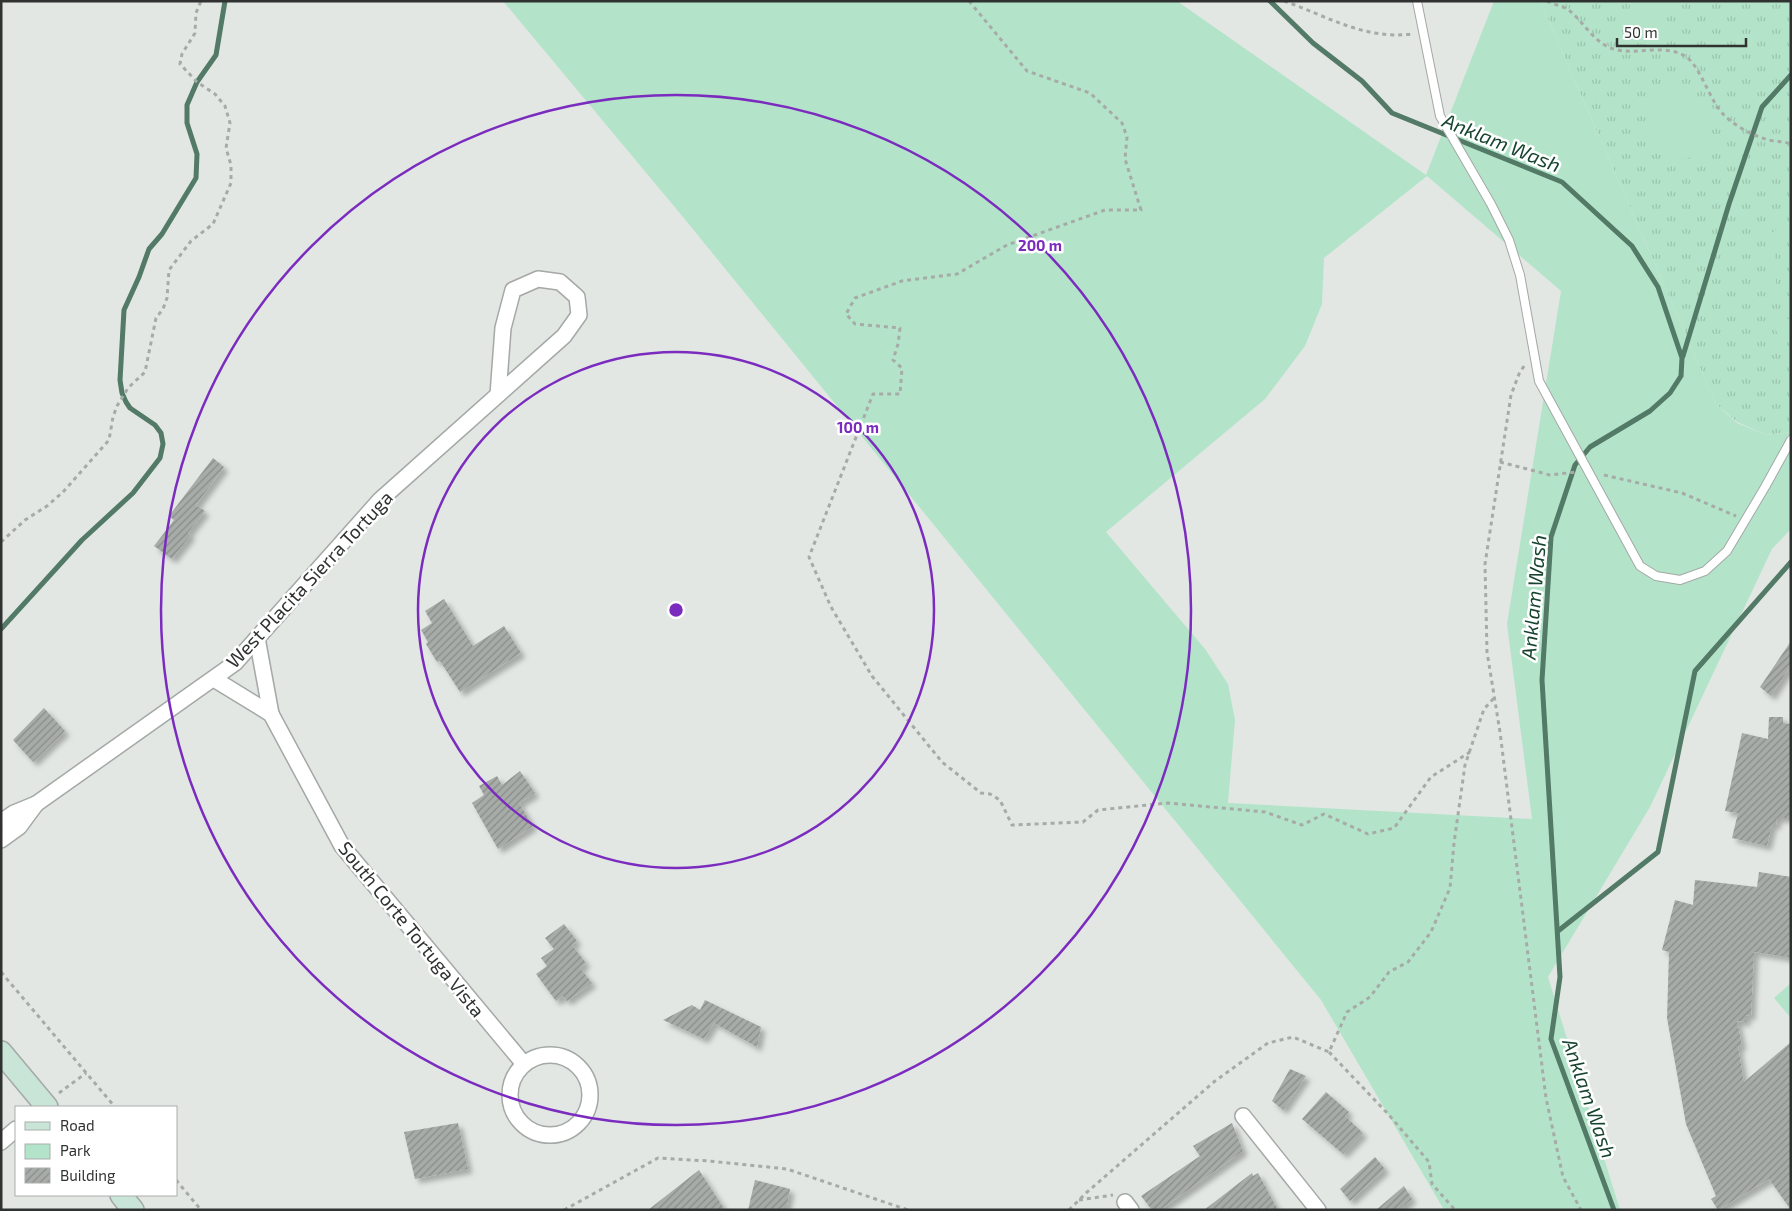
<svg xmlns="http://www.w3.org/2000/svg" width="1792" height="1211" font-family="'Exo 2',sans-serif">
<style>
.grass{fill:url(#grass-tufts)}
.park{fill:#b3e4c9;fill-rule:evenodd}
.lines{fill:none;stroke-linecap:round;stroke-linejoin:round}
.stream{stroke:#527a66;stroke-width:5}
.building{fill:url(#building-hatch);filter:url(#shadow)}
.lane-casing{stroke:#a4a8a6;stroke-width:10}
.street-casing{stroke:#a4a8a6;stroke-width:18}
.secondary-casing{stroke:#a4a8a6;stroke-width:24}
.path{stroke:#a7aba8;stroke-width:3;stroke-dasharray:4 4;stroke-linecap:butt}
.lane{stroke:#fff;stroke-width:8}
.street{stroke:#fff;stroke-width:15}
.secondary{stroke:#c8e5d7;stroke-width:21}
.ring{fill:none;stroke:#7b2cbf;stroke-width:2.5}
.labels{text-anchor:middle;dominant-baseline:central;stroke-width:5;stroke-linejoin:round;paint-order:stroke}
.street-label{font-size:19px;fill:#303231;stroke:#fff}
.water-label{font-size:20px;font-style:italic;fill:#16442f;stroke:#fff}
.centre{fill:#7b2cbf;stroke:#fff;stroke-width:2.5}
.ring-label{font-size:15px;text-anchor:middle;font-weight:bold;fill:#7b2cbf;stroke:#fff;stroke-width:5;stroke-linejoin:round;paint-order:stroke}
</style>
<defs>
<pattern id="grass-tufts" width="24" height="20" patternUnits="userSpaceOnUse" patternTransform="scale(1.25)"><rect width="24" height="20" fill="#b3e4c9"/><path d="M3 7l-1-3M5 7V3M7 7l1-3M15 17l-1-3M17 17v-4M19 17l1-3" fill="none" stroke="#9ac4ad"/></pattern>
<pattern id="building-hatch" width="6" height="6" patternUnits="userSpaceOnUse" patternTransform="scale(1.25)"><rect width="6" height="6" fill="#a7aca9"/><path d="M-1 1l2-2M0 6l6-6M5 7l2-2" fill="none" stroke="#888d8a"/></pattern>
<filter id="shadow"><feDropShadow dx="4.5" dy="4.5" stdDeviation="2.5" flood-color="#0004"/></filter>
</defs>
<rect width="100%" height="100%" fill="#e2e7e4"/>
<polygon class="grass" points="1540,1 1791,1 1791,432 1766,435 1737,422 1716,404"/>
<g class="park">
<path d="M503,1H1177L1426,175L1494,1H1540L1716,404L1737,423L1766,435L1791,432V529L1772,549L1650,807L1548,977L1620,1210H1444L1321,1000L683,217ZM1427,176L1561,291L1507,624L1532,819L1228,803L1235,720L1228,684L1205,649L1106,532L1265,399L1305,346L1322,304L1324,258Z"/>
<path d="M1631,1H1663L1662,9L1666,34C1658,44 1645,46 1633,42C1628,27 1627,17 1631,1Z"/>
<path d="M1674,83C1677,83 1679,84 1682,85C1691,89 1712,122 1712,132C1711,142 1706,149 1698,153C1693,156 1688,159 1683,159C1669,161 1650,153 1646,138C1644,130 1647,120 1649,112C1650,104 1647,96 1653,90C1658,85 1667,84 1674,83Z"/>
<path d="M1789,224H1791V242H1785L1777,247C1773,259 1776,272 1776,284C1776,293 1770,299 1771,308L1791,321V338C1776,339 1776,331 1773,319C1771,313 1766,308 1766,301C1766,297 1768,294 1769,290C1770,283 1770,274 1770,267C1771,257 1765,246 1770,236C1774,229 1782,226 1789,224Z"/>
<polygon points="1791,983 1791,1018 1774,998"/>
</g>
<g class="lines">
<g class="stream">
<polyline points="1270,1 1313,43 1362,81 1392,113 1562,182 1632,246 1658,287 1682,358 1681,376 1670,393 1650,411 1590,447 1575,465 1551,537 1542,680 1560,977 1551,1039 1614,1210"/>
<polyline points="1683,356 1729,204 1762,107 1791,75"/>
<polyline points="1,629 82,540 133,493 160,458 163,444 161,433 155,425 130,408 126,402 122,393 120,380 124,310 139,277 149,249 162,234 196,178 197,154 187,123 187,105 197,82 216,55 225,1"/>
<polyline points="1558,931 1658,852 1695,671 1791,562"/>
</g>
</g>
<g class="building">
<polygon points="213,458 224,467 196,505 205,511 188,533 191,535 172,559 154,546 174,520 169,516"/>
<polygon points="444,599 473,646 504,626 521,653 460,692 440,661 437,662 426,644 428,642 421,630 432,623 425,611"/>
<polygon points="1791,641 1791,665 1771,696 1760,687"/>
<polygon points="44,708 65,731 33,762 13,740"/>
<polygon points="1769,717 1783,717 1783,723 1791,724 1791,818 1777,818 1776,825 1772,825 1767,846 1732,838 1738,813 1725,811 1742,733 1768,739"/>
<polygon points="520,771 535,793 519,803 533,826 498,849 472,803 484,795 479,786 497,776 502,785"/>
<polygon points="1759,872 1791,877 1791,958 1754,952 1751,1016 1746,1015 1746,1022 1737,1021 1742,1046 1738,1047 1744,1082 1791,1042 1791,1210 1769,1179 1718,1210 1711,1199 1716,1196 1686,1124 1667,1018 1669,952 1662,950 1675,900 1693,905 1695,880 1757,887"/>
<polygon points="564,924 577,941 572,945 586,963 580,968 592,983 567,1001 563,996 556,1001 536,974 547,966 541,958 554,949 545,938"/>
<polygon points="705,1000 761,1027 757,1047 714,1023 704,1039 663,1020 692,1005 700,1010"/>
<polygon points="1290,1069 1306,1076 1283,1110 1272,1101"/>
<polygon points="1326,1092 1349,1112 1345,1116 1363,1133 1343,1154 1302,1119"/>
<polygon points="458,1123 468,1169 415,1179 404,1132"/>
<polygon points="1232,1123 1243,1151 1160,1210 1152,1210 1141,1196 1200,1156 1193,1146"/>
<polygon points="1375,1157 1385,1169 1350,1201 1340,1189"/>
<polygon points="699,1170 725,1210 648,1210"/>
<polygon points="1252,1173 1253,1176 1258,1173 1278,1210 1204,1210"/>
<polygon points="755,1180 790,1189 786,1210 748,1210"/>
<polygon points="1404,1186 1412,1199 1399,1210 1376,1210"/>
</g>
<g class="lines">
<g class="lane-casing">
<polyline id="lane" points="1417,1 1440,116 1491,204 1509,240 1520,275 1539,381 1640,566 1656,576 1680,580 1705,571 1727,551 1765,487 1791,440"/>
</g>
<g class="street-casing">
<g id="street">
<polyline points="257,638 271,714"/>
<polyline points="214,679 271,714 342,846 524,1064"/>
<polyline points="36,804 235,663 380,500 564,336 579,315 577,297 560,282 538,279 513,290 503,328 498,395"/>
<polyline points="1,822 14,813 36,804 19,827 1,840"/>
<circle cx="550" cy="1095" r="40"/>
<polyline points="1243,1116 1318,1210"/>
<polyline points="1,1142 16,1129"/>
<polyline points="1125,1202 1131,1210"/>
</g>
</g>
<g class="secondary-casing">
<g id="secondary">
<polyline points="1,1052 47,1107"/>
<polyline points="121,1195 133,1210"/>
</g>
</g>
<g class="path">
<polyline points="969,1 1027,71 1090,93 1122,123 1127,137 1125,159 1141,210 1105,210 1007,245 957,274 902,281 855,298 846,314 855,324 900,328 898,344 893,360 902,368 900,394 873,394 809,557 831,607 872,676 942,762 981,793 990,794 1000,800 1012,825 1083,822 1098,810 1168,803 1265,812 1302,825 1324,814 1368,834 1394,828 1431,777 1470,752"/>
<path d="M1284,1C1327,16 1364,40 1412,34"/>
<path d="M1547,1C1554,5 1565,6 1571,12C1585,24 1595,44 1614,49C1637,56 1663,43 1685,56C1701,66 1709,101 1725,116C1737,127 1753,136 1769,140C1777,142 1783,141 1791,144"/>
<polyline points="1524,366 1519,374 1511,395 1485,564 1487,652 1500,732 1546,1098 1563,1177 1581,1210"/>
<polyline points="1500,462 1550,475 1576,472"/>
<polyline points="1604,475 1682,493 1736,516"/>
<polyline points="1,542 25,520 47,506 63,492 109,440 113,417 117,406 128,388 145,372 156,318 163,309 167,298 169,270 191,241 213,224 231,183 231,165 226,148 230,123 225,106 215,94 197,82 180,64 182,54 195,33 196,13 201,1"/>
<polyline points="1,972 115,1107"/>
<polyline points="1329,1052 1389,1115 1429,1162 1432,1184 1455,1210"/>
<polyline points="59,1093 86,1073"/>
<polyline points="176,1180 201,1210"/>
<polyline points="1079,1200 1113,1195"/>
<polyline points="564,1210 658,1158 709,1161 787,1169 908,1210"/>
<polyline points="1069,1210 1086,1193 1215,1081 1268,1043 1293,1037 1329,1052 1347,1012 1370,997 1389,972 1408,962 1431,932 1450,888 1454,843 1465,765 1484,709 1494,698"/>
</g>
<use href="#lane" class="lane"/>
<use href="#street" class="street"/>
<use href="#secondary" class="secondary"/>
</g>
<g class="ring">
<circle cx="676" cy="610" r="258"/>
<circle cx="676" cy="610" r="515"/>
</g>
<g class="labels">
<g class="street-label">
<text transform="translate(309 579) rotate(-47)">West Placita Sierra Tortuga</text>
<text transform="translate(412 929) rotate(51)">South Corte Tortuga Vista</text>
</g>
<g class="water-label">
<text transform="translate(1502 142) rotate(22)">Anklam Wash</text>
<text transform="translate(1533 597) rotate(-85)">Anklam Wash</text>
<text transform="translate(1590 1098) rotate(71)">Anklam Wash</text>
</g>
</g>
<circle cx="676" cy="610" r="8" class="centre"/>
<g class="ring-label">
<text x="1040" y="251">200 m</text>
<text x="858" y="433">100 m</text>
</g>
<rect width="1792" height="1211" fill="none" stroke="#303231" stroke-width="5"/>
<rect x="15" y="1106" width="162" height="90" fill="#ffffff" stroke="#acadad"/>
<rect x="25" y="1122" width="25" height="8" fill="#c8e5d7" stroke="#acadad"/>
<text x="60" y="1131" font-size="15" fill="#303231">Road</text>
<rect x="25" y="1144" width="25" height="15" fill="#b3e4c9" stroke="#acadad"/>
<text x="60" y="1156" font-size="15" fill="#303231">Park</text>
<rect x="25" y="1168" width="25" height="15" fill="url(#building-hatch)" stroke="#acadad"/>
<text x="60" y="1181" font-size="15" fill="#303231">Building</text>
<path d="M1617 38v8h129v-8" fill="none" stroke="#303231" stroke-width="2.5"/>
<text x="1624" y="38" font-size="15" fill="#303231" stroke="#ffffff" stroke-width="4" paint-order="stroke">50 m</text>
</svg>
